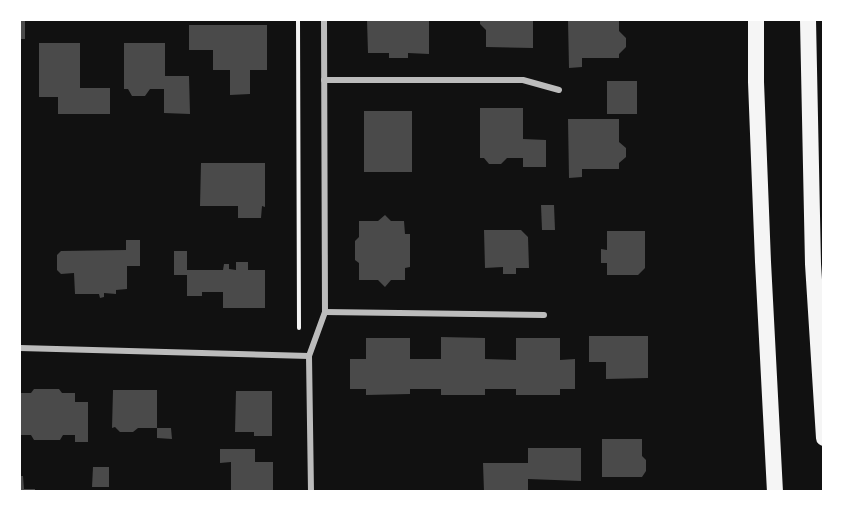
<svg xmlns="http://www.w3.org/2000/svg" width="843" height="511" font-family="Figtree,sans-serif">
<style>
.building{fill:#4a4a4a}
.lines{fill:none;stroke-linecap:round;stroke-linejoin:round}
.path{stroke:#f5f5f5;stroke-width:4}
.minor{stroke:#bcbcbc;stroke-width:6}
.trunk{stroke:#f5f5f5;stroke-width:16}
</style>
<rect width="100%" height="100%" fill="#111"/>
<g class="building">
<rect x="20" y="20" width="5" height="19"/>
<polygon points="367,20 429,20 429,54 408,53 408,58 389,58 389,53 368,53"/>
<polygon points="480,20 533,20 533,48 486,47 486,30 480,24"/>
<polygon points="568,20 619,20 619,31 626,38 626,47 619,54 619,58 582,58 582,67 569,68"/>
<polygon points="189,25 267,25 267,70 250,70 250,94 230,95 230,70 213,70 213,50 189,50"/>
<polygon points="39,43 80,43 80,88 110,88 110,114 58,114 58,97 39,97"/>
<polygon points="124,43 165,43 165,76 189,76 190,114 164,113 164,89 150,89 145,96 132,96 128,89 124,89"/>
<rect x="607" y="81" width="30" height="33"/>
<polygon points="480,108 523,108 523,139 546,140 546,167 523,167 523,158 507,158 501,164 489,164 484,158 480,158"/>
<rect x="364" y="111" width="48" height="61"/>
<polygon points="568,119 619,119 619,142 626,148 626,157 619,163 619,169 582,169 582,177 569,178"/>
<polygon points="201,163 265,163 265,207 262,206 261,218 238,218 238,206 200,206"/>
<polygon points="541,205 554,205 555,230 542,230"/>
<polygon points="385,215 391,221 404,221 405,234 410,234 410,267 405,268 405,280 391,280 385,287 378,280 359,280 359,263 355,260 355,241 359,237 359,221 378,221"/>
<polygon points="484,230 521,230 528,237 529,268 516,268 516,274 503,274 503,267 485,268"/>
<polygon points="607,231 645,231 645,268 638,275 607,275 607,263 601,263 601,249 607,250"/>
<polygon points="126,240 140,240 140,266 127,266 127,289 116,290 116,294 104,293 104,297 100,298 99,294 75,294 74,273 61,274 57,270 57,255 61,251 126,250"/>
<polygon points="174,251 187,251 187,270 223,270 224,264 229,264 229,269 236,270 236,262 248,262 248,270 265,270 265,308 223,308 223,292 202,292 202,296 187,296 187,275 174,275"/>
<polygon points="589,336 648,336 648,378 606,379 606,362 589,362"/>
<polygon points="441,337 485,338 485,359 516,360 516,338 560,338 560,360 575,359 575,389 560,389 560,395 516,395 516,389 485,389 485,395 441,395 441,389 410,389 410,394 366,395 366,389 350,389 350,359 366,359 366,338 410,338 410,359 441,359"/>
<polygon points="34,389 59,389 62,393 75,393 75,402 88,402 88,442 75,442 75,435 63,435 60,440 34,440 31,435 20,435 20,393 31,393"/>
<polygon points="113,390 157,390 157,428 171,428 172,439 157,438 157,428 138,428 133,432 120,432 115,427 112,428"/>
<polygon points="236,391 272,391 272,436 254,436 254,432 235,432"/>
<polygon points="602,439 642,439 642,456 646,460 646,471 642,477 602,477"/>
<polygon points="528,448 581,448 581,481 528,479 528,492 484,492 483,463 528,463"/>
<polygon points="220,449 255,449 255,462 273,462 273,492 231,492 231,462 220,463"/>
<polygon points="93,467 109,467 109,487 92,487"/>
<polygon points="20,476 23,476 24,489 35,489 35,492 20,492"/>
</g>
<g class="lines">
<polyline class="path" points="298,20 299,328"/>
<g class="minor">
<polyline points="324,80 523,80 559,90"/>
<polyline points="325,312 544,315"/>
<polyline points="20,348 309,356"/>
<polyline points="311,492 309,356 325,312 324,20"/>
</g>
<g class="trunk">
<polyline points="756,20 756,82 763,262 775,492"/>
<polyline points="808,20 813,264 824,438"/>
</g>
</g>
<rect width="843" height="511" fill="none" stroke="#ffffff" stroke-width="42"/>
</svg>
